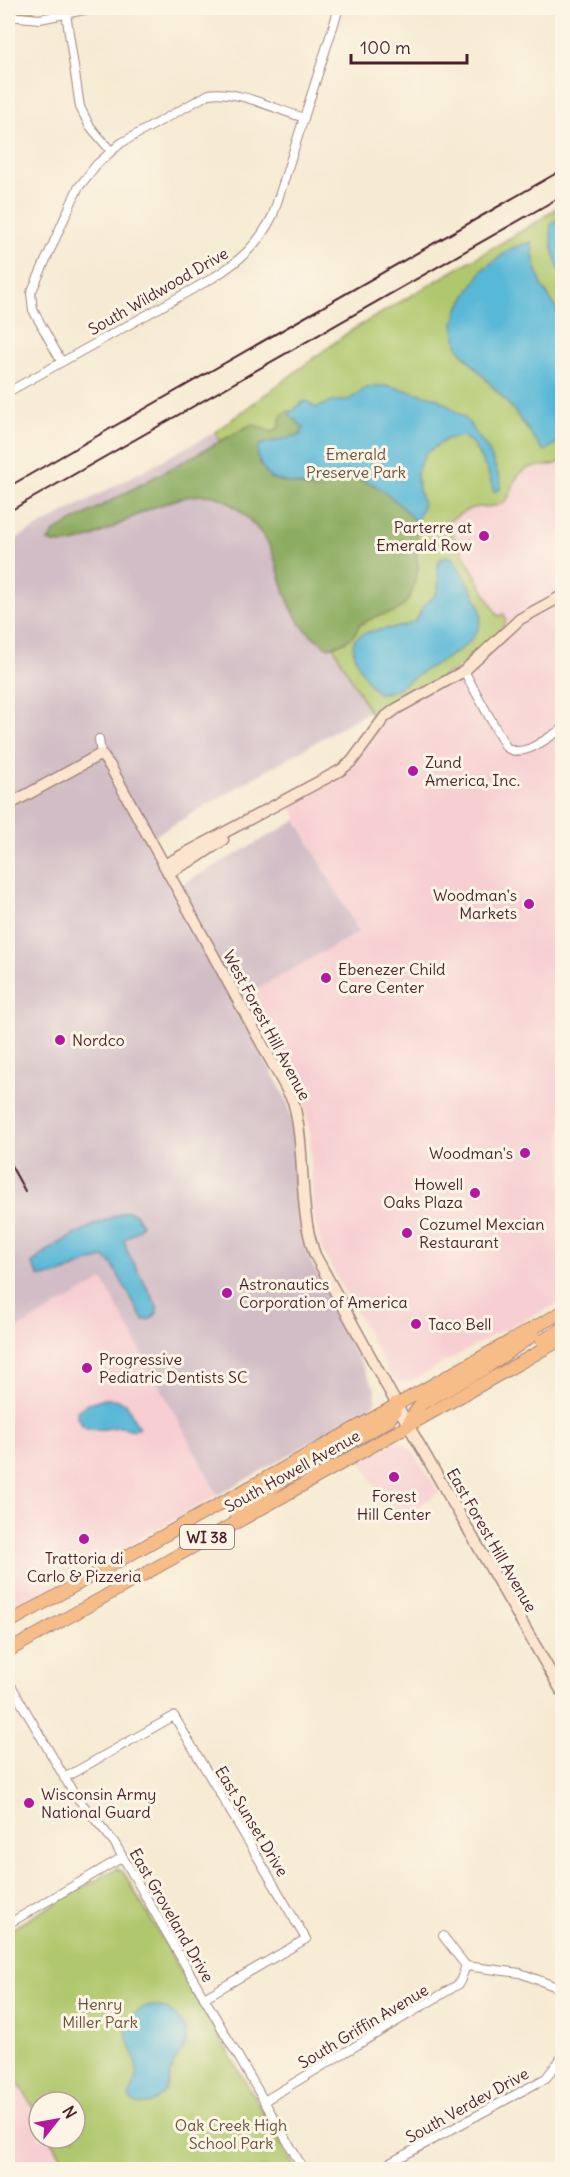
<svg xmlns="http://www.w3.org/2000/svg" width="570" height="2177" font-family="Delius,sans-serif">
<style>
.built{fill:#f7cfd2}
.industrial{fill:#d2bdc6}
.green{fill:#b0c86d;stroke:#7d744c;stroke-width:1.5}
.forest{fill:#8cac60;stroke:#6b6646;stroke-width:1.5}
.water{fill:#58b8d7;stroke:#516c81;stroke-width:1.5}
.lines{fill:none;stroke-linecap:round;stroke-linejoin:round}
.street-casing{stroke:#a0847e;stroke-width:10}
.secondary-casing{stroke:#a0847e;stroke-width:13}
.primary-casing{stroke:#a0847e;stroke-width:14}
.street{stroke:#fff;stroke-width:8}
.secondary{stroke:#fce5cf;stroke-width:10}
.primary{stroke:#f7bd88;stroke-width:12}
.rail{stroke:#4a1f2b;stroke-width:2}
.poi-dot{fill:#b5179e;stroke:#fcf5e5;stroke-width:2}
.labels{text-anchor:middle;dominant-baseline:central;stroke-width:6;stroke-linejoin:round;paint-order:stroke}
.shield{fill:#fcf5e5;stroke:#7f5f63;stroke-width:1.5}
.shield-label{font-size:15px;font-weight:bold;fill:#4a1f2b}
.street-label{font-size:16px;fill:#4a1f2b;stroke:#fcf5e5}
.park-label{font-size:16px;fill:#69523f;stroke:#fcf5e5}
.poi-label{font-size:16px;fill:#4a1f2b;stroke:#fcf5e5;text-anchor:start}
</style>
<rect width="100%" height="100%" fill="#fcf5e5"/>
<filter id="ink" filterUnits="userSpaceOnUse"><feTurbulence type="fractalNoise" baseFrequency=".0167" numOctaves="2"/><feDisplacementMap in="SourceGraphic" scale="12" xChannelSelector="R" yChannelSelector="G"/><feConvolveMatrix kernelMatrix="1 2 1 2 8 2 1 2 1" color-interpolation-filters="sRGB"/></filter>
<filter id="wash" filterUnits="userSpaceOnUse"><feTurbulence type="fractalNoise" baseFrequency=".008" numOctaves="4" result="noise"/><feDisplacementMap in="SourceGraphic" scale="24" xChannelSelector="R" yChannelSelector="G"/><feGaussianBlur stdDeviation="1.35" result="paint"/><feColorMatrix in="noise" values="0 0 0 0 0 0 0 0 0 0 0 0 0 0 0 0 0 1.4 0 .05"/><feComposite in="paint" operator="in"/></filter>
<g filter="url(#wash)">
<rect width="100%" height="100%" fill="#f6ead2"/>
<g class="built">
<polygon points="562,461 562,1302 497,1333 411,1381 399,1382 391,1376 321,1248 313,1213 310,1134 304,1104 288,1069 246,995 359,932 284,794 339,764 354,750 374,720 386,708 469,659 503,614 498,617 446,523 471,508 496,505 511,490 516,478 527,469 549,467"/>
<polygon points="103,1279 218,1495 8,1612 8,1334"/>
<polygon points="399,1442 412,1450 440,1493 394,1519 360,1460 389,1443"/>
<polygon points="8,2064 39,2118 39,2138 50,2138 69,2169 8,2169"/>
</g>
<polygon class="industrial" points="215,432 369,711 145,841 172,890 297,820 359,932 234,1002 288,1103 294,1136 298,1209 303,1242 311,1262 332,1301 332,1310 375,1389 376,1400 370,1409 218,1495 103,1280 8,1334 8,543"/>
<g class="green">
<polygon points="8,8 34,8 35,14 14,13 11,64 8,68"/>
<path d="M562,204V461C549,469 537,464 526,469C510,478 515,495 503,503C492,509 481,505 470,509C462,512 454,518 446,523L498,616L504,614L506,620L503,627L459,667L393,704L374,720L215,432L349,332L535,223Z"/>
<polygon points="117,1868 124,1873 296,2169 69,2169 50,2138 75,2138 75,2102 39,2102 39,2118 8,2064 8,1931"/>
</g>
<path class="forest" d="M288,411H292L289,414L304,428L300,436L259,445L277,480C289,482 302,487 313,488C323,488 330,480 339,478C366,474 408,502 418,526L416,552L418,568L411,595L403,606L395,612L377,616L359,625C355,639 342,644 328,648C318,640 305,632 298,620C285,600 280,573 272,551C265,533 233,499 213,496C193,493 173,500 155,507C126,517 79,554 48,541L55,531L243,429L252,424L272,432L279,427L281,416Z"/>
<g class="water">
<path d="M562,215V275C553,260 551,242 551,225Z"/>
<polygon points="531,242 535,265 542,286 562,318 562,374 558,395 559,406 562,415 562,439 545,451 542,449 512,408 459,349 455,336 454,322 458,309 482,270 512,248"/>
<path d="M375,386H389L437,398L453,409L466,419L489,451L501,482L500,489L494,492L488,472L473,444L463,436L447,439L426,453L417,471V480L423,506L416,522C396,500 371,472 338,479C331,480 327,484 321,486C312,489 280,481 270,478C263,468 253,457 259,445L300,435L304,428L289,414L303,402L307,401L316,408L330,402L348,400L366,388Z"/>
<path d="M446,556L452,558L455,562C462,575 482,602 481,616C480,645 444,659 423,671C410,679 395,694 378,693C368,686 350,654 354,641C368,624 397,633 414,621C420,617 420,611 424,605C428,600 434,599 437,592C441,582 436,571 439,560Z"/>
<path d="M127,1211L134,1213L142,1224L138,1230L124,1240L128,1253L157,1306V1313L151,1319L143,1320L112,1264L105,1258C83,1260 60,1280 39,1276L32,1264C52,1243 99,1222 127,1211Z"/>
<path d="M101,1399H115L126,1403L139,1428L134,1430C130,1429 125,1427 120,1427C103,1428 80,1438 77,1411L87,1404Z"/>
<path d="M147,2006C152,2006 157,2006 161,2007C174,2011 189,2028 186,2043C185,2050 177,2056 174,2063C171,2071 170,2081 166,2089C159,2102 139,2112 129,2097C132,2088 138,2079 137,2070C135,2040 108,2026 147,2006Z"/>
</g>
</g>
<g filter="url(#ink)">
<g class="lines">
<g class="street-casing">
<g id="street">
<polyline points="66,13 80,107 89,125 110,150"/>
<polyline points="8,16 40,19 94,8"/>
<path d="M61,361L33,310L31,293L78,188L97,164L121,143L209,94C236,89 277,110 304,118"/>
<path d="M8,392L211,279C239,262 259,244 273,215L339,8"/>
<path d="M464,671L506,747C522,760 547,738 562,729"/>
<polyline points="99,739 101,754"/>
<polyline points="8,1680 74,1794 114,1842 304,2170"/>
<polyline points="64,1778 174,1716 306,1939 204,1998"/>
<polyline points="8,1924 123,1857"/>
<polyline points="443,1936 466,1966 520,1973 562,1989"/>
<polyline points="264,2101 459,1984 466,1966"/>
<polyline points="377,2170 546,2078 562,2057"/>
</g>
</g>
<g class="secondary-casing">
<g id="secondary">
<path d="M8,805L101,754L110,766L293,1101C307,1151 297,1206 315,1255L408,1425L562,1692"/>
<polyline points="164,865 341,770 352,761 384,718 396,709 464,671 520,619 562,596"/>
<polyline points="168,873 196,858 223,840"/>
</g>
</g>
<g class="primary-casing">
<g id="primary">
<polyline points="542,1341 562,1329"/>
<polyline points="408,1425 412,1416 421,1404 484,1369 533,1335"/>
<polyline points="236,1514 289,1476 388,1421 394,1413 396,1403"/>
<polyline points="8,1623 562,1312"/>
<polyline points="8,1651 562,1339"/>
</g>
</g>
<use href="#street" class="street"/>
<use href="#secondary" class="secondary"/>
<use href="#primary" class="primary"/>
<g class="rail">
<polyline points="8,487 562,170"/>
<polyline points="8,512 562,196"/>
<polyline points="8,1160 25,1191"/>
</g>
</g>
</g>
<g class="poi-dot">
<circle cx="484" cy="536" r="6"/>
<circle cx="413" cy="771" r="6"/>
<circle cx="529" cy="904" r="6"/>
<circle cx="326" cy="978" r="6"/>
<circle cx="60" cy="1040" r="6"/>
<circle cx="525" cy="1153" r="6"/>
<circle cx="475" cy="1193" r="6"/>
<circle cx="407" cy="1233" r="6"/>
<circle cx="227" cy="1293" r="6"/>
<circle cx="416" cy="1324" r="6"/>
<circle cx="87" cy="1368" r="6"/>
<circle cx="394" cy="1477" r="6"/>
<circle cx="84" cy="1539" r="6"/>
<circle cx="29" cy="1803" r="6"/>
</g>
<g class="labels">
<rect class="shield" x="180" y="1525" width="54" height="24" rx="4.5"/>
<g class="shield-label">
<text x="207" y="1537">WI 38</text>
</g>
<g class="street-label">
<text transform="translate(158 291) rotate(-30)">South Wildwood Drive</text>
<text transform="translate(267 1025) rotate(62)">West Forest Hill Avenue</text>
<text transform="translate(292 1471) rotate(-29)">South Howell Avenue</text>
<text transform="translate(492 1540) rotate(60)">East Forest Hill Avenue</text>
<text transform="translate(252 1821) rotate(59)">East Sunset Drive</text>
<text transform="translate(172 1915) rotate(60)">East Groveland Drive</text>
<text transform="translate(363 2026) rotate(-31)">South Griffin Avenue</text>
<text transform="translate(467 2105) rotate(-29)">South Verdev Drive</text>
</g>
<g class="park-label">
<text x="356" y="454">Emerald<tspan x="356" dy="18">Preserve Park</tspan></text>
<text x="100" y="2004">Henry<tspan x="100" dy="18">Miller Park</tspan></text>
<text x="231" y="2125">Oak Creek High<tspan x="231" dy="18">School Park</tspan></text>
</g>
<g class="poi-label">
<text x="472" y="527" text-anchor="end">Parterre at<tspan x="472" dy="18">Emerald Row</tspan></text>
<text x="425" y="762">Zund<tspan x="425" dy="18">America, Inc.</tspan></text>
<text x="517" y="895" text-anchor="end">Woodman's<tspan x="517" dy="18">Markets</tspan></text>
<text x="338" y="969">Ebenezer Child<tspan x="338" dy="18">Care Center</tspan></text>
<text x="72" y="1040">Nordco</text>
<text x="513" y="1153" text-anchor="end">Woodman's</text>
<text x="463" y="1184" text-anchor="end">Howell<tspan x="463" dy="18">Oaks Plaza</tspan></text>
<text x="419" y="1224">Cozumel Mexcian<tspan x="419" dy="18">Restaurant</tspan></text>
<text x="239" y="1284">Astronautics<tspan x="239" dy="18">Corporation of America</tspan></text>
<text x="428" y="1324">Taco Bell</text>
<text x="99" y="1359">Progressive<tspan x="99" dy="18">Pediatric Dentists SC</tspan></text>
<text x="394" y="1496" text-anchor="middle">Forest<tspan x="394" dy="18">Hill Center</tspan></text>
<text x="84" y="1558" text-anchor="middle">Trattoria di<tspan x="84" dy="18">Carlo &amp; Pizzeria</tspan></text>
<text x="41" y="1794">Wisconsin Army<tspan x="41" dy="18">National Guard</tspan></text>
</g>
</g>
<rect width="570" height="2177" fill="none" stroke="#fcf5e5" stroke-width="30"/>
<g transform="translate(57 2120) rotate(59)"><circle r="28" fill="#fcf5e5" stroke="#b59f9b" stroke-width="1.5"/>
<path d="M0-4.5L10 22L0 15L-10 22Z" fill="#b5179e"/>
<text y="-9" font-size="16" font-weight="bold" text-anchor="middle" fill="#4a1f2b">N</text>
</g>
<path d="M351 54v9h116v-9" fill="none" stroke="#4a1f2b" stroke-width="3"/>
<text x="360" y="54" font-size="18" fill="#4a1f2b" stroke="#fcf5e5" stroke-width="4.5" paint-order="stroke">100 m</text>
</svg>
